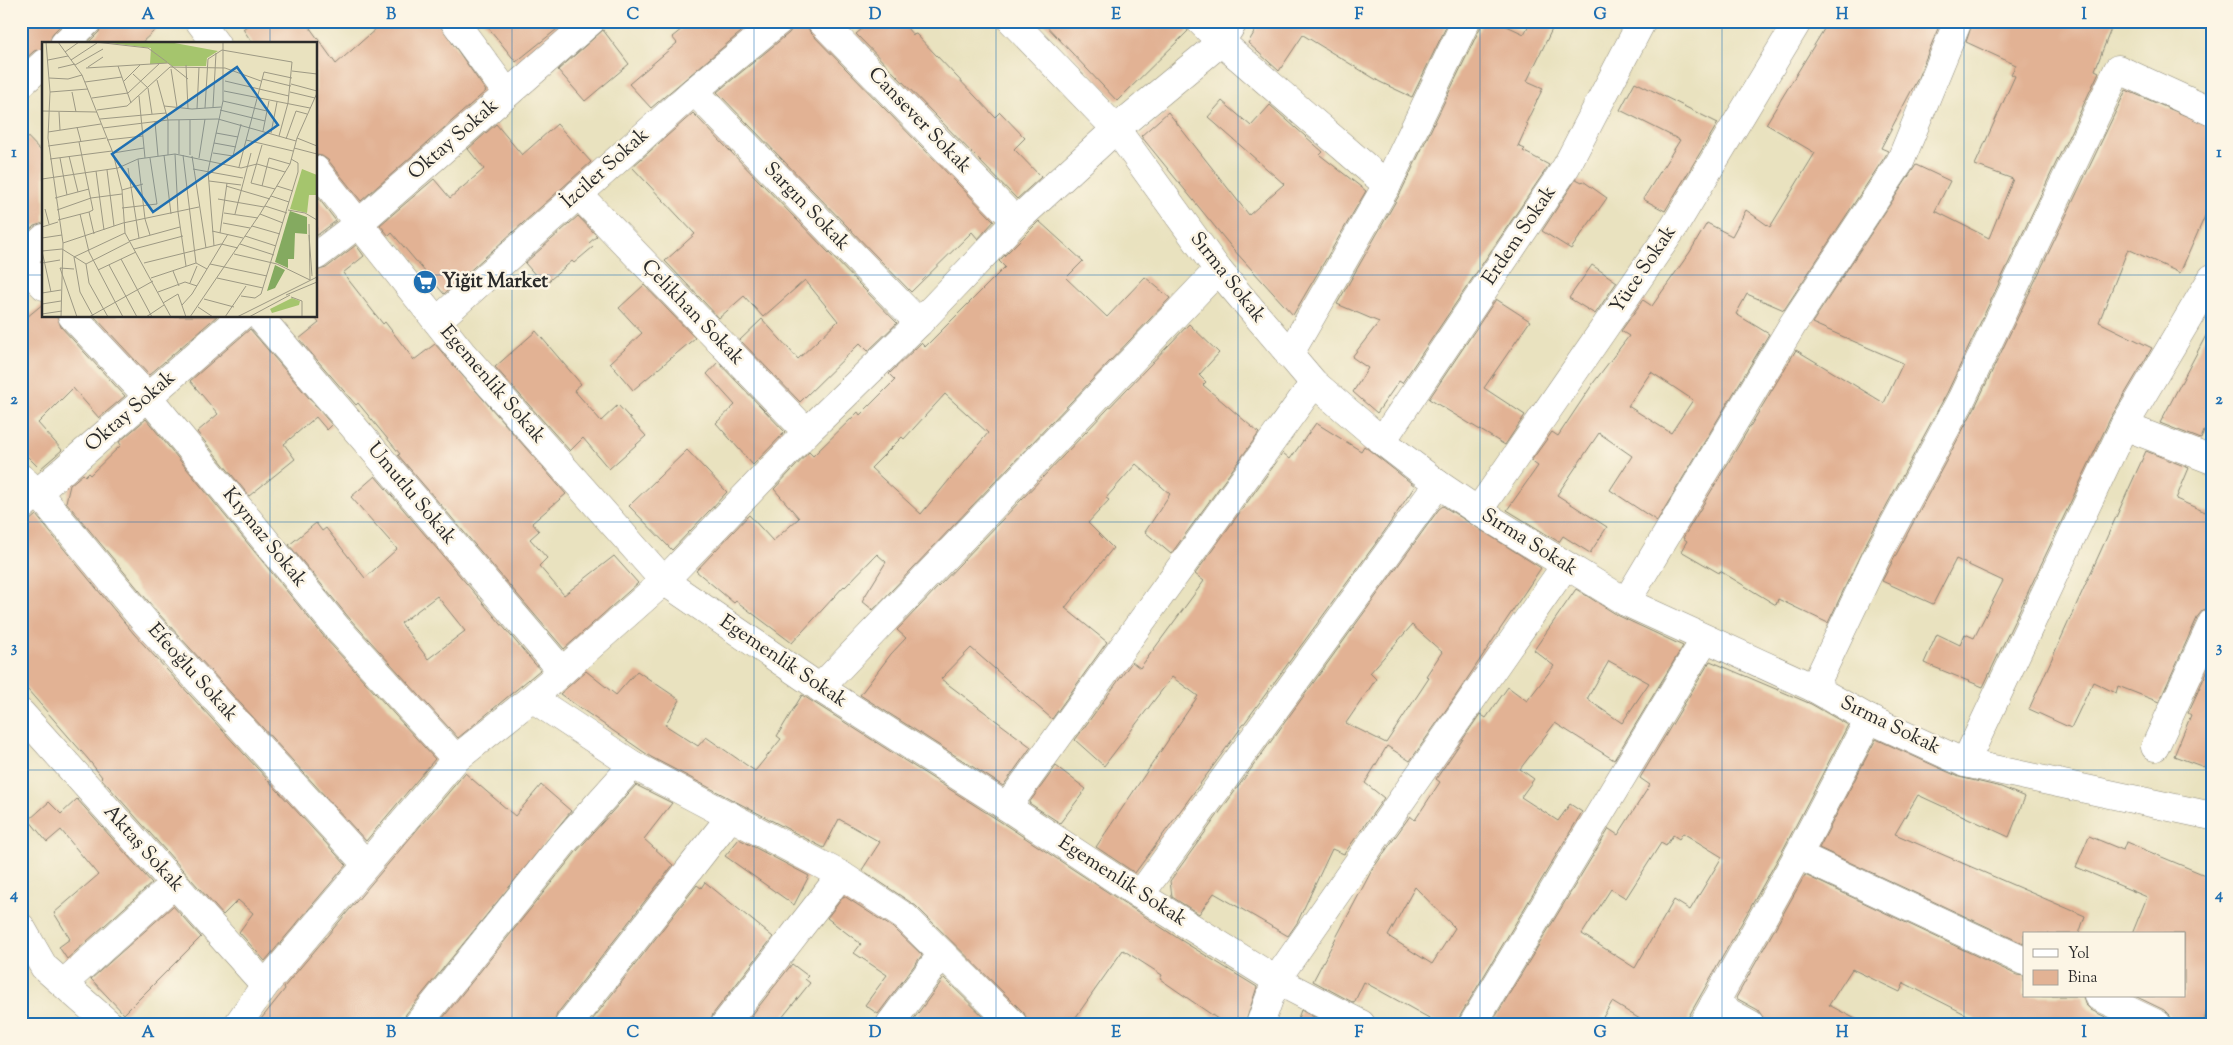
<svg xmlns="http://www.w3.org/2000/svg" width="2233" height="1045" font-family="'Sorts Mill Goudy',serif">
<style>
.building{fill:#e2b294;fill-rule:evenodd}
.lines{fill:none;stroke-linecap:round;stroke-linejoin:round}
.minor-casing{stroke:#8a8675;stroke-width:29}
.minor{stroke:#fff;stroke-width:28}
.grid{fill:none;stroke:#1f6fb2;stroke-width:1;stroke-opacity:0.55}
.labels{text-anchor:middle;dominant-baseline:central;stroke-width:5;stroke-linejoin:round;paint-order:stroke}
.street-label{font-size:20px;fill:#2b2b2b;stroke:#fcf5e5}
.poi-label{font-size:20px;font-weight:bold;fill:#2b2b2b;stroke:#fcf5e5;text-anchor:start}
.inset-road{fill:none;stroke:#9d9984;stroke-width:1}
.view{fill:#1f6fb2;fill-opacity:0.15;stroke:#1f6fb2;stroke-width:2.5}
.inset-edge{fill:none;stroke:#2b2b2b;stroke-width:2.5}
.neatline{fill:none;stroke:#1f6fb2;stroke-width:2}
.grid-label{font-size:16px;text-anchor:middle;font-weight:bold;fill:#1f6fb2}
</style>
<rect width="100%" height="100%" fill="#fcf5e5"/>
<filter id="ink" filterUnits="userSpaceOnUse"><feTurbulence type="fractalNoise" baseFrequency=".02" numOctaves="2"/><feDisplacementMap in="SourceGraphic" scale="10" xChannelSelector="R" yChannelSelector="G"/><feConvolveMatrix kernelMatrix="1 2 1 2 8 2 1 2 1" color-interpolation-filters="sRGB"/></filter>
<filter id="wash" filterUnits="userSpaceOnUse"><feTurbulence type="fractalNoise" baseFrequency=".0096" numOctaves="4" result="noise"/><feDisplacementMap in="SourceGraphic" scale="20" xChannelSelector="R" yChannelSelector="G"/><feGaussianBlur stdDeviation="1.12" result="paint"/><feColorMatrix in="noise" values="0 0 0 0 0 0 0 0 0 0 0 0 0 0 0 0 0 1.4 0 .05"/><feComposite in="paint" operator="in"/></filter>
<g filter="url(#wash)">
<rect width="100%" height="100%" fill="#e9e2bf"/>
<g id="blocks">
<g class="building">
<polygon points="21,21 65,21 53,33 49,44 44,44 44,48 34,51 21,63"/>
<polygon points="103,21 165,21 140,44 87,44 99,32"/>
<polygon points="253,21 305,21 336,64 385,21 437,21 486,91 361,201 328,160 322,156 316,155 316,44 253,44 243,29"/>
<polygon points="483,21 567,21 516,62"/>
<polygon points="692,21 754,21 651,108 629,84 677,43 672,37"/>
<polygon points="794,21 806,21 810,32 994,221 978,239 972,232 911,292 717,92 789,33 793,27"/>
<polygon points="871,21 901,21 913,35 916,34 995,117 1000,112 1025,138 1014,149 1041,177 1017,199 856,34"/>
<polygon points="1042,21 1185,21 1188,31 1117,101"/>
<polygon points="1261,21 1449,21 1412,97 1380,82 1303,35 1279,71 1248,43"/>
<polygon points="1481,21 1496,21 1524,34 1531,21 1556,21 1527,81 1543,88 1526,123 1528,124 1518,146 1525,149 1523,151 1549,165 1402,383 1399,381 1377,413 1353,392 1368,368 1352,357 1379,322 1337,304 1401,192 1480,28"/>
<path d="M1829,21H1941L1917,80L1881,148L1888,151L1886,155L1784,310L1747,294L1736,314L1769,334L1657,521L1610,490L1632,456L1599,433L1557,495L1607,527L1590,553L1563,536L1559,542L1507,510L1538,466L1531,461L1552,432L1558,436L1594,382L1629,336L1621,331L1643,300L1652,306L1690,252L1707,223L1732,236L1746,210L1770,227L1815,153L1766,124ZM1651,372L1693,400L1671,433L1628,406Z"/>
<polygon points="1973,21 2114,21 2095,70 2099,72 1947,393 1862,551 1828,623 1778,599 1776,605 1720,571 1719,573 1681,551 1687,541 1683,538 1796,350 1884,403 1903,363 1812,323 1916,165 1950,181 1935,211 1989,238 2013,179 1975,165 2015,76 2011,74 2016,65 1966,42"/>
<polygon points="603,30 629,64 585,101 558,70"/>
<polygon points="1635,82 1718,123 1665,211 1643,199 1680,140 1620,110"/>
<polygon points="2126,90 2212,127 2212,200 2180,273 2128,249 2099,322 2152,348 2110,419 1983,687 1924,663 1937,634 1960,645 1965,634 1974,638 2003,581 1956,559 1933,604 1882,581 1975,407"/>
<polygon points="1222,101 1251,126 1270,105 1323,152 1320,155 1366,191 1293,315 1233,249 1141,136 1168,112 1249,215 1284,184 1208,117"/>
<polygon points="693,113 897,323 868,351 860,343 800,402 740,340 762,319 798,359 838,321 805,280 763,317 744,296 719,318 665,261 695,234 632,167"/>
<polygon points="496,124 522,155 557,124 591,162 444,294 392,233 389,236 380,225 434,179 450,198 484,169 468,149"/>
<polygon points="21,130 44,154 44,223 34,226 21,238"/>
<polygon points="1576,179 1582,182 1583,181 1607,198 1571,249 1542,231"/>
<polygon points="316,195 336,221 316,236"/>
<polygon points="578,216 597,236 589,243 593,247 574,263 572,261 544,285 525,263"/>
<path d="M1039,221L1083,261L1066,278L1107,317L1145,277L1170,298L873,610L862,601L886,562L877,554L845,587L844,586L792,643L736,601L734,603L696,571L749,515L773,541L799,518L774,489L809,452L813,456L858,412L860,415L895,380L889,374L921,343L925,347L1005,267L999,261ZM945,394L988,433L921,514L871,468L902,437L904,439Z"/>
<polygon points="356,245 364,256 343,273 383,324 385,322 414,360 435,344 566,494 532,523 539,531 530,539 547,558 539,566 564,595 614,556 638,583 564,649 398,455 400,454 358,403 356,405 299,339 319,323 316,319 316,271 326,268"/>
<polygon points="1592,265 1617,282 1595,314 1569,298"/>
<polygon points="644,285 695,338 633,390 610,363 642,333 619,308"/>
<polygon points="1496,299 1530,321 1484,388 1525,415 1505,445 1429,399"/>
<polygon points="44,303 44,316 57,316 61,327 125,396 99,418 73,388 38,423 62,450 40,469 21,450 21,322"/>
<polygon points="94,316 217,316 149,375"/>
<polygon points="1189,324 1219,353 1199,375 1206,382 1203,385 1259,433 1171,554 1145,532 1170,494 1136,464 1106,498 1109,500 1088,523 1113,548 1065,608 1107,642 1052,719 971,648 941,679 1031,747 1003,786 860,695 891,654 906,638 897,630"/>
<polygon points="2212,324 2212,435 2204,431 2201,439 2160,423"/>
<polygon points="250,329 332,425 327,430 316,417 284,444 295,459 249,496 197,432 218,414 190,381"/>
<polygon points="536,331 581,384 574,390 601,421 618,405 646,436 609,469 583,438 570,451 495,367"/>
<polygon points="718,362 785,432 753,465 716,423 735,405 707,374"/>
<polygon points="146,419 326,639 435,759 366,841 158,613 66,502 70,485 83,474 85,476 88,473 90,475 121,445 119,442"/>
<polygon points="1316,423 1361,451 1364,446 1415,486 1384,532 1135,873 1096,847 1198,696 1172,677 1104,766 1075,740 1132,662 1140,668 1204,581 1195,574 1283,453 1290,459"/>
<polygon points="687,450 727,492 672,550 629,506"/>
<polygon points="2146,451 2189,468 2176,499 2212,515 2212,608 2203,610 2198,616 2159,702 2118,686 2116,693 2093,682 2071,728 2029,709"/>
<path d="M375,476L540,670L458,738L350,619L289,545L316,523L322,531L326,528L365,578L397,549L351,497ZM437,596L465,631L428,659L401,623Z"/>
<path d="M1443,506L1541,568L1455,697L1410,761L1387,746L1365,783L1384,798L1344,854L1332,849L1297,923L1288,936L1214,893L1199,914L1172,897L1170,881L1439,509ZM1412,625L1442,652L1426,676L1429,678L1386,743L1346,723L1376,679L1370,673Z"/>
<polygon points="36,515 134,634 346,865 265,961 239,932 253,913 238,900 223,915 101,778 102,777 88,759 21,682 21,528"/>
<path d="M1576,589L1619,616L1683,646L1614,760L1555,723L1520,769L1534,779L1521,797L1558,821L1570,804L1582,812L1460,1016L1457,1024H1440L1364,982L1354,1003L1313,981L1372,870L1410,816L1415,820L1440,782L1436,779L1480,714L1486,718L1508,687L1527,701L1554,666L1534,650ZM1609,661L1649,683L1622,723L1587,699ZM1415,887L1455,928L1432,964L1388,936Z"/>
<path d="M1710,661L1811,704L1848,725L1784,848L1689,1016L1687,1024H1648L1612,1002L1599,1024H1491L1609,829L1618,835L1650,785L1640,778ZM1683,833L1722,857L1690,910L1674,900L1635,968L1582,934L1611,889L1626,898L1661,843L1666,846L1673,835L1679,839Z"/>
<polygon points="2212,661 2212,748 2204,767 2174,756 2191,715 2188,713"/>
<polygon points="586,671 616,695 637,671 680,700 665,725 698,746 706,737 755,771 781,739 777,736 802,695 998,820 1179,939 1257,987 1245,1024 1225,1024 1160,979 1162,975 1123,950 1071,1024 1028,1024 1024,1013 916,906 862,870 880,842 839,819 824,848 651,757 560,694"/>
<polygon points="1876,739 1959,777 2001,787 2025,797 2009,837 1918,795 1895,834 2085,916 2079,934 2024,934 2024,944 1819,848"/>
<polygon points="1056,766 1086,789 1060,823 1029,803"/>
<polygon points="465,773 515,816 541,785 571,811 406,1014 403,1024 257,1024 285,989 284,987"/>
<polygon points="636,785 672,803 644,839 673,865 557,1014 554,1024 438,1024 576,852"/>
<polygon points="77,799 152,883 67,959 59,947 70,939 54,913 98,875 61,830 47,842 29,820 49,802 61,814"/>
<polygon points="2089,836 2123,850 2126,842 2212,878 2212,991 2203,1024 2172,1024 2170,1016 2164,1010 2135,996 2184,996 2184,934 2132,934 2147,897 2076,867"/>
<polygon points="739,839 809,876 794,905 725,856"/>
<polygon points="1805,875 2017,975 2024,976 2024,996 2083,996 2085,1004 2091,1010 2120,1024 1985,1024 1904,983 1900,992 1852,969 1829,1005 1865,1024 1774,1024 1764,1019 1758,1010 1736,998"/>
<polygon points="705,882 773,937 713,1014 710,1024 589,1024 697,885 701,888"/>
<polygon points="844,896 895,929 922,955 878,1014 865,1005 887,975 854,953 861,944 827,918"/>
<polygon points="173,906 201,937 124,1014 91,979"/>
<polygon points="792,964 808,976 805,979 810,983 777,1024 745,1024"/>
<polygon points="944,978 991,1024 910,1024"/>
<polygon points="1301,1010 1327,1024 1296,1024"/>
</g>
</g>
</g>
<g filter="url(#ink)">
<use href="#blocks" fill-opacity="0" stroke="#8a8675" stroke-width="1"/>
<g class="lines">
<g class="minor-casing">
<g id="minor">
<polyline points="199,21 216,44"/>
<polyline points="454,21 507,93"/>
<polyline points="821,21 1016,221"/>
<polyline points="1012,21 1116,129 1218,270 1314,383 1382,441 1438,484 1478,511 1626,602 1814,688 1869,719 1965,763 2212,816"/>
<polyline points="1200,21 1221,42 1387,185"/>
<polyline points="64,44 88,21"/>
<polyline points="21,84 44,63"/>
<polyline points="694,91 919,323"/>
<polyline points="316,170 462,353 664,581 820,688 1007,807 1140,895 1276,980 1361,1024"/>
<polyline points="578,194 807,432"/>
<polyline points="316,256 359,223 591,21"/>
<polyline points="21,260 44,238"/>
<polyline points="21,262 44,286"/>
<polyline points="72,316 148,397 338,629 456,759"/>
<polyline points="259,316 562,671"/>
<polyline points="437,321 694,91 779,21"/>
<polyline points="1289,355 1387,185 1466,21"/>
<polyline points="2124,426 2212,460"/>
<polyline points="1382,441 1566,167 1642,21"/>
<polyline points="21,478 39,494 146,623 366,864"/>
<polyline points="21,507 241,316"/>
<polyline points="1478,511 1674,227 1798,21"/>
<polyline points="1626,602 1793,324 1900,162 1958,21"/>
<polyline points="820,688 1218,270"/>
<polyline points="1814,688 1876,558 1961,400 2118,69 2212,112"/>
<polyline points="532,698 633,765 841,875 905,917 1013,1024"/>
<polyline points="21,713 265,985"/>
<polyline points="2155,747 2212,623"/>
<polyline points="1965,763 2124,426 2212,278"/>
<polyline points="1007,807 1314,383"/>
<polyline points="1798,855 2024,961"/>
<polyline points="1140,895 1438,484"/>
<polyline points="21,927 44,967 109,1024"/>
<polyline points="64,983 174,884"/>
<polyline points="2098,996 2157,1024"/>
<polyline points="1714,1004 1750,1024"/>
<polyline points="238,1024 265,985 456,759 532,698 664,581 807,432 919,323 1016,221 1116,129 1221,42 1234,21"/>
<polyline points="418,1024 564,842 633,765"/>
<polyline points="569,1024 731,816"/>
<polyline points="725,1024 841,875"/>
<polyline points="890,1024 942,954"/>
<polyline points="1260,1024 1276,980 1565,566"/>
<polyline points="1473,1024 1705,639"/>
<polyline points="1703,1024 1798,855 1869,719"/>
</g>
</g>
<use href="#minor" class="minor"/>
</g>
</g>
<path class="grid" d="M270,21V44M512,21V1024M754,21V1024M996,21V1024M1238,21V1024M1480,21V1024M1722,21V1024M1964,21V1024M21,275H44M316,275H2212M270,316V1024M21,522H2212M21,770H2212"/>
<defs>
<g id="supermarket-disc" transform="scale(1.25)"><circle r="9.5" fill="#1f6fb2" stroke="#fcf5e5"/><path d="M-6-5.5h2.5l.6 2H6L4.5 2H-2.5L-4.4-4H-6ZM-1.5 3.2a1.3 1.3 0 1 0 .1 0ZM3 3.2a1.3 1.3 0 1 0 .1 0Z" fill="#fff"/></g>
</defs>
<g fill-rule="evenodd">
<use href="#supermarket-disc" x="425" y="282"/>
</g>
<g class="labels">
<g class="street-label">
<text transform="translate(919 121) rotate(46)">Cansever Sokak</text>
<text transform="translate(454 140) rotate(-41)">Oktay Sokak</text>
<text transform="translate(606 169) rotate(-42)">İzciler Sokak</text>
<text transform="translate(806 207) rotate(46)">Sargın Sokak</text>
<text transform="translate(1520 236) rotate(-56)">Erdem Sokak</text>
<text transform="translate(1644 270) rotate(-56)">Yüce Sokak</text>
<text transform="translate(1227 278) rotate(52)">Sırma Sokak</text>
<text transform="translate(692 313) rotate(46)">Çelikhan Sokak</text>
<text transform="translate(492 385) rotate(49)">Egemenlik Sokak</text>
<text transform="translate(131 412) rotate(-41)">Oktay Sokak</text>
<text transform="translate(411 494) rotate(50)">Umutlu Sokak</text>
<text transform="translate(264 538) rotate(51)">Kıymaz Sokak</text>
<text transform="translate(1529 543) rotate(32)">Sırma Sokak</text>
<text transform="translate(783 662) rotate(34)">Egemenlik Sokak</text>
<text transform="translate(192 673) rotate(48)">Efeoğlu Sokak</text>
<text transform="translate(1890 726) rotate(26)">Sırma Sokak</text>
<text transform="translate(143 849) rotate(48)">Aktaş Sokak</text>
<text transform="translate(1122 882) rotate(33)">Egemenlik Sokak</text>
</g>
<g class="poi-label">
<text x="442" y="282">Yiğit Market</text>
</g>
</g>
<g transform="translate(42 42)">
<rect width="275" height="275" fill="#e9e2bf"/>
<path d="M59,0H127L176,9L165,16L164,24H130L126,21L108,22L109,6ZM260,127L275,133V153H267L265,171L248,167ZM250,256L258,259L257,263L230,271L228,267Z" fill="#a5c56d"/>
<path d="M248,169L265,175V192L253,191L252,217H246V226L233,220ZM233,223L243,228L233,246L225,249Z" fill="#84aa60"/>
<path class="inset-road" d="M4,0L8,50L6,96L21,201L19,275M16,0L40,33L71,111L80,148L83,191L129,275M53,0L106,6L125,20M23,10L37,0M6,18L26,14M29,18L55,1M33,23L61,7M144,23L146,67M76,24L89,61M46,25L61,15M16,26L33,22M44,26L126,21L146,37M183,26L219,39M129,27L135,65M250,29L275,32M91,32L106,46L110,72M7,36L26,37L40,33M220,37L249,44M115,38L126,78V113M82,39L98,23M183,39L247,54M43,40L80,35M249,42L275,49M182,49L268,66M8,50L46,47M30,50L34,70M248,50L273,56M97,54L103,116M50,56L86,51L118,21M181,59L225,69M122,64L150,67L179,65M171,65L174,11M163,66L166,17L180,8L250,20L246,61L237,94M155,67L157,25M55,68L85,64L128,25L183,26M178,68L223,79M0,69L55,70M17,70L18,88M58,77L124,71M113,80L116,114M35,85L39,100M61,86L126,78L176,77L254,99M221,89L227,59M6,90L59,82M174,91L196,95M229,91L235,60M255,96L275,104M244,97L254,69L265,72M65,98L101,94M204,98L251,109M37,100L51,168L47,170L52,192M172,101L194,105M220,103L209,141L233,147M6,104L64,96M252,106L275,112M71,111L102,106M171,111L191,114L199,82M133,112L136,170L144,224M137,112V78M122,113L129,172M141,113L154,221L165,227M148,113V78M27,114L36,150M150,114L164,206M18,116L25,153M157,116L163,77M8,117L70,109M96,117L103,177L108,193M197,125L222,30L250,36M86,126L97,196M151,127L201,136M65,128L72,184M54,129L62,188M0,137L76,126L96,117L133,112L199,126L215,122L243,130M167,139L199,143M184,144L228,157M220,144L227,116L248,122M235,144L251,149M80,148L101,142M229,154L247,160M13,156L47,147M176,157L222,165M223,164L245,171M80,166L115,162L108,116M3,167L7,182M15,168L49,156L80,152M246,168L263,171L275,178M182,171L216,176M38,172L47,210L81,275M193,172L209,111M218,172L241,181M16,178L47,170M181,181L208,186M267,182L268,238M210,184L238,192M0,185L16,180M170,189L201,196M178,191L185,141M267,193L270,234M203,194L234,204M0,196L20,193M87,199L138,185M21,201L81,181L157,165M198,202L232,213M172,204L166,129L181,59V0M92,207L141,194M192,212L235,222L268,238M32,215L38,250L51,274M32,215L83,191M79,217L110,275M0,221L18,218M102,221L179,202L196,206M44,222L47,241L66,275M44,222L87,200M168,222L225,234M67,223L95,275M32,227L18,226L35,275M56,228L94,210M131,229L137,244M109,236L154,221M175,236L221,246M148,241L155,224M9,250L0,209L20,207L44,222M116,250L143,240L155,244M0,251L19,248M244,253L275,240M199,254L213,256L219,252L256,130V121L249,117M249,255L260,259V275M162,257L192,265M121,261L136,252L144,275M0,262L19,259M140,263L150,252L186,192M156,265L171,275M0,272L20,269M47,275L111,239M104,275L122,263M148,275L218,172L248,122L255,96L275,51M183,275L204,244M195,275L275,235M207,275L248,253"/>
<path class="view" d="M195,25L236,83L111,170L70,112Z"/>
<rect width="275" height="275" class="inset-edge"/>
</g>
<rect width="2233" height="1045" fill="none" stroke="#fcf5e5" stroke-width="55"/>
<rect x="2023" y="932" width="162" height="65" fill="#fcf5e5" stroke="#a8a49b"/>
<rect x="2033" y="949" width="25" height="8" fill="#ffffff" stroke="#a8a49b"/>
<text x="2068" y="958" font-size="15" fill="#2b2b2b">Yol</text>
<rect x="2033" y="970" width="25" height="15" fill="#e2b294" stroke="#a8a49b"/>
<text x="2068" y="982" font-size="15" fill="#2b2b2b">Bina</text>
<rect x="28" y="28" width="2178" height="990" class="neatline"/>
<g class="grid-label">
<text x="148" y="19">A</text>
<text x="391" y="19">B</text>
<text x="633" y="19">C</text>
<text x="875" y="19">D</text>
<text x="1116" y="19">E</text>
<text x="1359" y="19">F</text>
<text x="1600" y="19">G</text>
<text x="1842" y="19">H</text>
<text x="2084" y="19">I</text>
<text x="14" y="157">1</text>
<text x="2219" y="157">1</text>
<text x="14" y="404">2</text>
<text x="2219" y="404">2</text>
<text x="14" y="652">3</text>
<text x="2219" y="652">3</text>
<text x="14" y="899">4</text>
<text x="2219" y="899">4</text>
<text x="148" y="1037">A</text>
<text x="391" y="1037">B</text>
<text x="633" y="1037">C</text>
<text x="875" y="1037">D</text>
<text x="1116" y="1037">E</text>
<text x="1359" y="1037">F</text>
<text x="1600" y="1037">G</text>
<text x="1842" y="1037">H</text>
<text x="2084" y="1037">I</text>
</g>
</svg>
